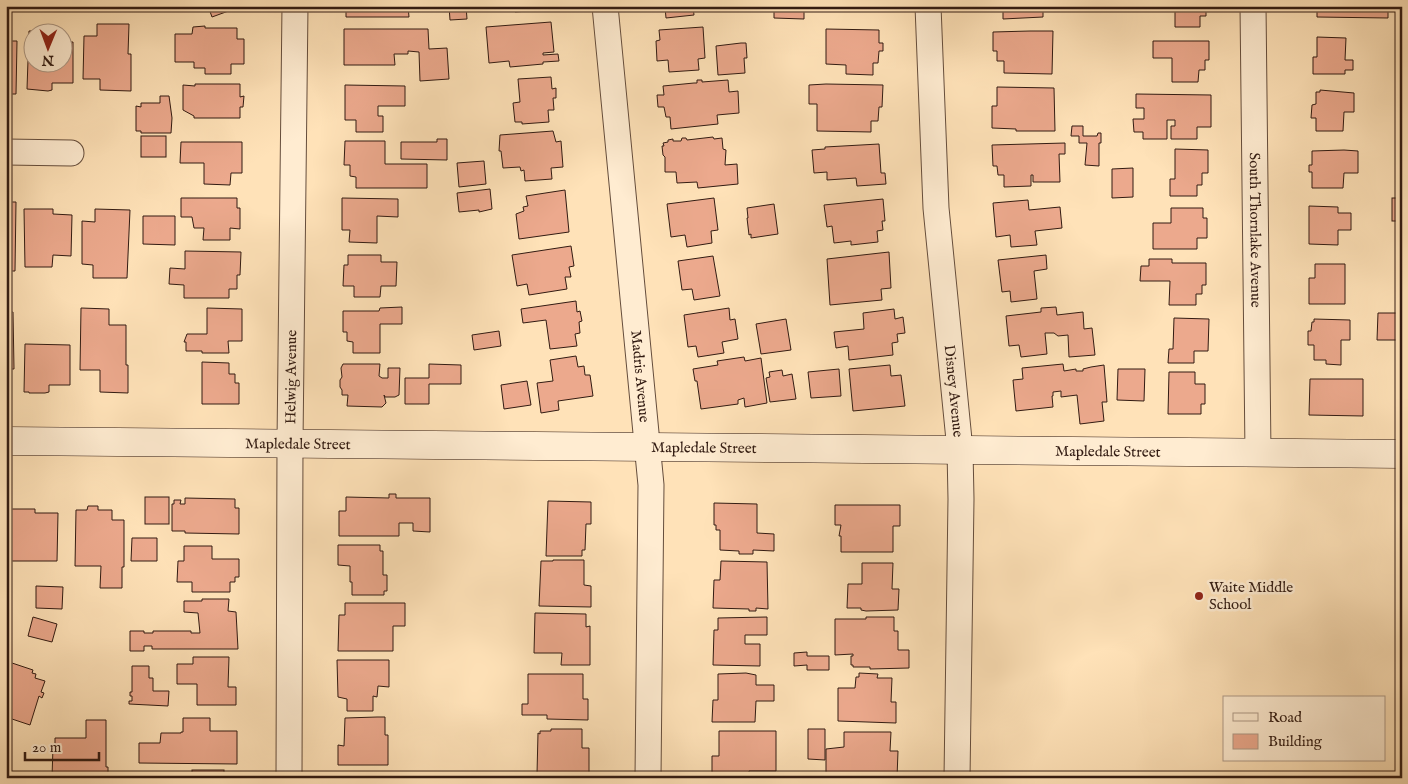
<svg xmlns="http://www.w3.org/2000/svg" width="1408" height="784" font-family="'IM FELL English',serif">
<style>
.building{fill:#eca98d;stroke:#321b12}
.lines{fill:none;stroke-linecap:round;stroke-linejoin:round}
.street-casing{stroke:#654d3c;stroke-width:27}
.secondary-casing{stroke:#321b12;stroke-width:29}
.street{stroke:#ffecd1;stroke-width:25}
.secondary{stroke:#ffecd1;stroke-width:28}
.poi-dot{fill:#8f2418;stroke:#ffecd1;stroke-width:2}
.labels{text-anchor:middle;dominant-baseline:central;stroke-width:5;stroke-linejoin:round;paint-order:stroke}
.street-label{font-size:15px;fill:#321b12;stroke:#ffecd1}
.poi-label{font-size:15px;fill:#321b12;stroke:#ffecd1;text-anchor:start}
</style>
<rect width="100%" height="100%" fill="#ffe2b8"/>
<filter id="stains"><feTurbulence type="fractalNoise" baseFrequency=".004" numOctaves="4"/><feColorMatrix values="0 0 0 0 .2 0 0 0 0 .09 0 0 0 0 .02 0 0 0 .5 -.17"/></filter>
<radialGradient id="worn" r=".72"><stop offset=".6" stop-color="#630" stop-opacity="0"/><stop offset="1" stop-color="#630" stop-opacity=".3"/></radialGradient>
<g class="building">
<polygon points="208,6 232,6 234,9 212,17"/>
<polygon points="346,6 408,6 409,17 346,17"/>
<polygon points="449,6 466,6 467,19 450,20"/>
<polygon points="515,6 541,6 541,10 515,12"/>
<polygon points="656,6 693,6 694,15 666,18 665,7 656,8"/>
<polygon points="774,6 804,6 804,19 774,18"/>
<polygon points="998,6 1043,6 1043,17 1003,19 1003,7"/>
<polygon points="1175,6 1209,6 1209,11 1206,11 1206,16 1200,16 1200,27 1175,27"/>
<polygon points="1317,6 1388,6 1388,18 1317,17"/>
<polygon points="551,22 554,52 543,53 543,55 558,54 559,61 543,62 543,64 510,67 509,61 489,63 486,27"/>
<polygon points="97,24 129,24 128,54 131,54 131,91 100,90 100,79 83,79 84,36 97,36"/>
<polygon points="205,26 205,28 237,28 237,39 244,39 244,64 231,64 231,74 205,74 205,68 194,68 194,62 175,62 175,34 192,34 193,27"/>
<polygon points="703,27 705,58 698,59 699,70 669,72 668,60 657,61 656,41 660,40 659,30"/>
<polygon points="344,29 428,29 429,49 447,48 449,79 420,81 419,52 408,51 408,54 394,54 395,65 344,65"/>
<polygon points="826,29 879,30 879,43 883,43 883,51 879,51 878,63 873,63 873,75 846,74 846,65 826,64"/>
<polygon points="29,31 46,31 46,32 32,32 32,62 62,62 62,42 73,42 73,83 52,83 52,90 48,91 27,89"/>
<polygon points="1030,31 1053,31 1052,74 1004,73 1004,61 997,61 997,51 993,51 993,32"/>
<polygon points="1317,37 1346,38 1345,60 1353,60 1353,70 1345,70 1345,74 1313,74 1313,57 1317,57"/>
<polygon points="6,41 17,41 16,94 6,94"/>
<polygon points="1153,41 1209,41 1209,60 1205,60 1205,70 1199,70 1198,82 1172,82 1172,58 1153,58"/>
<polygon points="741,43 746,43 747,58 744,58 745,73 718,75 716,46"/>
<polygon points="551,77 552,89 556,88 556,98 553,98 554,110 548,110 549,122 522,124 522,122 515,122 513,103 520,102 518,79"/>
<polygon points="697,80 702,80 702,82 728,80 729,92 738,91 739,113 717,115 718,124 671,129 670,117 666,117 664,107 658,107 657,95 664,95 663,86 694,83 697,83"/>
<polygon points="195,84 240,84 240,97 244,96 243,107 240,107 240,118 194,118 194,116 183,110 183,85 195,86"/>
<polygon points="826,84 883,85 882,107 879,107 878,121 871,121 871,132 817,131 817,104 809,104 809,85"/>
<polygon points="345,85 405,86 405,106 378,106 378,116 383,116 383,132 356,132 356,120 345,120"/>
<polygon points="997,87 1054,88 1055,131 1016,131 1016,129 992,128 992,106 997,106"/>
<polygon points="1320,90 1354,93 1354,112 1344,112 1343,131 1316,131 1316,118 1311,118 1312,105 1316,104 1316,92 1320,92"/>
<polygon points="1136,94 1211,95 1211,127 1197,127 1197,139 1171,139 1171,126 1175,126 1175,120 1167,120 1167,139 1143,139 1143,132 1134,132 1133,119 1144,119 1144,108 1136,108"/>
<polygon points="160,96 169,96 172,118 171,133 141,133 141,131 136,131 136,106 141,107 141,103 160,103"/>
<polygon points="1072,126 1083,126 1083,136 1097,136 1098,133 1101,133 1101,143 1099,143 1099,166 1085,165 1087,143 1079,143 1079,136 1071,136"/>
<polygon points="553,131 556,142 561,141 563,167 551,168 552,179 525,181 524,170 521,171 520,167 503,168 501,151 499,151 500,135"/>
<rect x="141" y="136" width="25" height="21"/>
<polygon points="713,137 714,139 722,138 723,149 726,150 725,165 737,164 738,184 698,188 697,182 677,183 676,172 665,172 665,157 663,155 662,146 664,146 663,143 668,142 668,140 673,139 673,141 681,141 682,138 686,138 687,140"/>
<polygon points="437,139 447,139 447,160 401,159 401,142 437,142"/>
<polygon points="345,141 385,141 385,164 427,164 427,188 356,188 356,177 350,176 350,165 344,165"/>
<polygon points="181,142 242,142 242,173 231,173 230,185 204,184 204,163 180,163"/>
<polygon points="1065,143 1065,154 1059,154 1060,182 1033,182 1033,175 1031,175 1031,186 1004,187 1004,175 998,175 997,166 993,166 992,145"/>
<polygon points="879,144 881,173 885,173 886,184 857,186 856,178 827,180 827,172 814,173 812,150 825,149 825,147"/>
<polygon points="1175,149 1208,150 1208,173 1202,173 1202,185 1197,185 1197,196 1170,196 1170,179 1175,179"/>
<polygon points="1344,150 1358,151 1358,173 1344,173 1343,188 1312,188 1312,172 1309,172 1309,165 1312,165 1312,151"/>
<polygon points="484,161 486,184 459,187 457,163"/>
<polygon points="1133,168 1133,197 1112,198 1112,169"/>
<polygon points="490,189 492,209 479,212 479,210 459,212 457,193"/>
<polygon points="565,190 569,232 519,239 516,214 524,211 523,207 528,206 526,196"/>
<polygon points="181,198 237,198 237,208 240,208 240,229 230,228 230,240 203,240 204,228 194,228 192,217 181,217"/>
<polygon points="342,198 398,199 398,217 377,216 377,243 349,242 350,230 342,230"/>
<polygon points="714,198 718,230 711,231 712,243 687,247 685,235 671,237 667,204"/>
<rect x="1392" y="198" width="10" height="23"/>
<polygon points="883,199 885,221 882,221 883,230 877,231 878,242 851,245 851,241 834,243 832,226 827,227 824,205"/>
<polygon points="1028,200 1029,210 1060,207 1062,228 1035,231 1037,245 1011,247 1010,235 996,237 993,203"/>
<polygon points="6,202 16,202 15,271 6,271"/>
<polygon points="774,204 778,234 751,238 751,234 749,235 747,218 748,218 747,208"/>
<polygon points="1309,206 1338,207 1338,213 1351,213 1351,230 1338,230 1338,245 1309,244"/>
<polygon points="1171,208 1203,208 1203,218 1207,218 1207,238 1197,238 1197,249 1153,249 1153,223 1171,223"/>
<polygon points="24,209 53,209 53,214 72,215 71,256 53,255 52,267 25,267"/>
<polygon points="95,209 130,210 127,278 93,278 93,265 82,264 82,221 95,222"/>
<polygon points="143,216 175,216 175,245 143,244"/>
<polygon points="571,246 574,266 569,267 571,277 565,277 567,289 529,295 527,284 517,286 512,255"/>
<polygon points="185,251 241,252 240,275 237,275 237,289 229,289 229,298 184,298 184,285 169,284 170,268 185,269"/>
<polygon points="889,252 891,288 881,289 882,300 830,305 827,259"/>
<polygon points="348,255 381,255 381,262 397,262 396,286 381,286 380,297 354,297 354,286 343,286 344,265 348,265"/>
<polygon points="1046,255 1047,269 1034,271 1037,299 1011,302 1010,291 1002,292 998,260"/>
<polygon points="713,256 720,296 694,300 692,289 682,290 678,261"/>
<polygon points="1149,259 1172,259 1172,263 1206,263 1206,285 1202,285 1202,294 1196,294 1196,305 1169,305 1170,281 1140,281 1141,266 1149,266"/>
<polygon points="1315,264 1345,264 1345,304 1309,304 1309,278 1315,278"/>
<polygon points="576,301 577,312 580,311 582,321 579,322 580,333 575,334 577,346 550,349 546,320 523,323 521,309"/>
<polygon points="402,307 402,324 380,324 380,353 353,353 353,342 347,341 347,332 343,332 343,311 379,311 380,308"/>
<polygon points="1056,307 1057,315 1083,312 1084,329 1092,328 1095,355 1069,357 1068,335 1058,336 1054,333 1045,333 1047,354 1021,357 1019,345 1009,346 1006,316 1041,312 1041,308"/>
<polygon points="81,308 109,309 109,325 126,325 126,365 128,365 128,393 100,392 100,370 80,370"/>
<polygon points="207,308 242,309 242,341 228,341 229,353 202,353 202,351 186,351 186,342 184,342 187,334 207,334"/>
<polygon points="729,308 730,320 735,319 738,339 722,342 724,353 698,357 696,346 688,347 684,315"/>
<polygon points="894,309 895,319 903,317 905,333 897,334 898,342 892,343 893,355 849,360 848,346 836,348 834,332 864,329 863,313"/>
<polygon points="6,312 13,312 14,369 6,369"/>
<polygon points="1378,313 1402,313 1402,340 1377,340"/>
<polygon points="1174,318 1209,319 1208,351 1194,351 1194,363 1168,363 1169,349 1173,349"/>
<polygon points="786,319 791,350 761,354 756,324"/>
<polygon points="1314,319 1350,320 1350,340 1341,340 1341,365 1326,364 1326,360 1314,360 1314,345 1308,345 1308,331 1311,331 1312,322 1314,322"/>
<polygon points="499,331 501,346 474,350 472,335"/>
<polygon points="25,344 70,345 70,385 49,385 49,392 45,393 29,393 29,392 24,392"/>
<polygon points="576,356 578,367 584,366 585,375 590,375 593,396 558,401 559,410 541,413 537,383 553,381 550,360"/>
<polygon points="744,357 745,361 761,358 767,403 745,407 744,398 738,400 738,404 701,409 697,381 695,381 693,369 718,365 717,361"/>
<polygon points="202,362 229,363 229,374 235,374 235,383 239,383 239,404 202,404"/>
<polygon points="343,364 380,364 379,376 382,378 388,378 388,368 400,368 399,395 395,397 385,397 384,395 386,403 382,407 347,406 348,395 342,395 342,390 340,387 340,380 342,377 341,368"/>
<polygon points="429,364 461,365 461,384 429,384 429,404 405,404 405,378 429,378"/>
<polygon points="1063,364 1064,371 1076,369 1076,371 1083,371 1083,369 1091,367 1104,365 1107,402 1102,402 1104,421 1080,424 1077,395 1061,397 1061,391 1053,392 1053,396 1052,396 1053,407 1016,411 1013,380 1023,379 1022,368"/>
<polygon points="890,365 891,376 901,375 905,406 853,411 849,369"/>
<polygon points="839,369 841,396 811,398 808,372"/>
<polygon points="1118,369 1145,369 1144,401 1117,400"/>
<polygon points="782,370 783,376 792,374 796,399 770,402 766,378 770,377 769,372"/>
<polygon points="1169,372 1195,372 1195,384 1205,384 1205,404 1201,404 1201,414 1168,414"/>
<polygon points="1310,379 1363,379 1363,416 1309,415"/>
<polygon points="527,381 531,405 504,409 501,385"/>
<polygon points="389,494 396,494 396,498 430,498 430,532 413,531 413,523 399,523 399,536 339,536 339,511 346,511 346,497 389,498"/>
<rect x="145" y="497" width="24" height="27"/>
<polygon points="185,498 235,499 235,508 239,508 239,534 185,533 185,531 172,531 172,504 174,504 174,500 181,500 180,504 185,504"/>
<polygon points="548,501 591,502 591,524 586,524 585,550 582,550 582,556 546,556"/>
<polygon points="714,503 757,504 757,533 774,534 774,551 753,550 753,554 739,554 739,551 720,550 720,530 716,530 716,525 714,525"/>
<polygon points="835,505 900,505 900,526 893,526 893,552 841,552 841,536 839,536 841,525 835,525"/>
<polygon points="88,506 98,506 98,510 112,510 112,520 124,520 124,567 122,567 122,588 100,588 101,566 75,566 76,510 87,510"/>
<polygon points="11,509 35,509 35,513 58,513 57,561 10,561"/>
<polygon points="132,538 157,538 157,561 131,561"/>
<polygon points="338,545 380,545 380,551 383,551 383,575 387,575 387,591 384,591 384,595 352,595 352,582 350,582 350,566 338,565"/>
<polygon points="184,546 212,546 212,559 239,559 239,577 235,577 235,582 230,582 230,592 192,592 192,582 177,582 178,561 184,561"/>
<polygon points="553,560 584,560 584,585 591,586 591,607 539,606 541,561 553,561"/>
<polygon points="721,561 767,562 768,609 756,608 756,611 749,611 749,609 713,608 714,580 720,580"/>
<polygon points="862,563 893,563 892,589 899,589 898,610 866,611 861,610 861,608 847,608 848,584 862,584"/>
<polygon points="36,586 63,587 62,609 36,608"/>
<polygon points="202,599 229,599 228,611 236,612 238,649 152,649 152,646 144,646 144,651 130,651 130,631 144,631 144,633 153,633 153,631 191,631 191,633 200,633 198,613 184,612 184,601 202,601"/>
<polygon points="345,603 405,603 405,626 393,626 393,651 338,651 339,615 345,615"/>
<polygon points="535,613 586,614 586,627 590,626 590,665 561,665 562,653 534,653"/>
<polygon points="33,617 57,624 52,642 28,636"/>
<polygon points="767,617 767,635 745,635 745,644 760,644 760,666 713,665 714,630 718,630 718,618"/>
<polygon points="866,617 894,617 894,631 898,631 898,650 909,650 909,668 870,669 870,667 853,667 853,665 851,665 851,656 853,656 853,654 835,655 835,619 866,619"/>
<polygon points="807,652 807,656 829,656 829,670 807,670 807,665 794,666 794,653"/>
<polygon points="193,657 229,657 228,687 236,687 236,705 197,705 197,684 177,684 177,664 193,664"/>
<polygon points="337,660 389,660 389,687 378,686 377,697 373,696 373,711 347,711 347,699 338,697"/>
<polygon points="6,661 33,670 32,673 36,674 35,678 45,681 41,692 44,693 42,698 39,696 30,725 6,717"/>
<polygon points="132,666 149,666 149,678 153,678 153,691 169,691 168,706 129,704 129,701 132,701 132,696 130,696 130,692 132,692"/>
<polygon points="746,673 756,675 756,685 774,685 774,701 756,701 755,722 712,722 713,700 718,700 718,674"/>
<polygon points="859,673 878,674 877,678 892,678 891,702 896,702 896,723 838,721 838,688 855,688 856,677 859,677"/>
<polygon points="528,674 583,674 583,699 588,699 588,720 547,719 547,715 522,715 522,704 528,704"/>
<polygon points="377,717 385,717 385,735 388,735 388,765 338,765 338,745 344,746 345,718"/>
<polygon points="183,718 210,718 210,731 237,731 237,764 139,763 139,743 160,743 161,733 181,733 181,732 183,732"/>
<polygon points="86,720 106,720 106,767 108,767 108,778 52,778 53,746 55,746 55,738 86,738"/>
<polygon points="551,729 582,729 582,748 589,748 589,776 561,776 555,778 555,776 540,776 540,774 537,774 538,733 540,734 540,731 551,731"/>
<polygon points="808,729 825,729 825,760 808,759"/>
<polygon points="719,731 776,731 776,771 749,771 749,777 712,778 712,756 719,756"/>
<polygon points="844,732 891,732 890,751 898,751 897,778 826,777 826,749 844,747"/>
<rect x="192" y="770" width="32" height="8"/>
<rect x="1375" y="773" width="27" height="5"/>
<rect x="346" y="774" width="54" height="4"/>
</g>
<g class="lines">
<g class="street-casing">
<g id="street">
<path id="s1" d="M605,6L651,485L648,778"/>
<path id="s2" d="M928,6L936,208L960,450L961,499L957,778"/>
<path id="s3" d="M1253,6L1258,453"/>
<polyline points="6,152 71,153"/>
<path id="s4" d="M289,778L290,443L295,6"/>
</g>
</g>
<g class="secondary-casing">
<g id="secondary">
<path id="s5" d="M6,441L1402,454"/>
</g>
</g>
<use href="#street" class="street"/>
<use href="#secondary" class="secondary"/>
</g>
<circle class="poi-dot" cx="1199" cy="596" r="5"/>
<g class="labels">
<g class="street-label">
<text stroke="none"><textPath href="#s3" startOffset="224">South Thornlake Avenue</textPath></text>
<text stroke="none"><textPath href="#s1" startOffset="372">Madris Avenue</textPath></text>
<text stroke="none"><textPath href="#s4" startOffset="401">Helwig Avenue</textPath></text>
<text stroke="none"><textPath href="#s2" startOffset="386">Disney Avenue</textPath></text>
<text stroke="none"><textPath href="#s5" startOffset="292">Mapledale Street</textPath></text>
<text stroke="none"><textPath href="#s5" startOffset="698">Mapledale Street</textPath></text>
<text stroke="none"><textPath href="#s5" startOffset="1102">Mapledale Street</textPath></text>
</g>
<g class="poi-label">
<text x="1209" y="587">Waite Middle<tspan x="1209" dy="17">School</tspan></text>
</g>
</g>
<rect width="1408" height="784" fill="none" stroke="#ffe2b8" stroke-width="25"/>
<rect x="8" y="8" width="1393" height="769" fill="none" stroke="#321b12" stroke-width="2.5"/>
<rect x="12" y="12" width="1383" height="759" fill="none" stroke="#321b12"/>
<rect x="1223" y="696" width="162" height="65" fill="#ffecd1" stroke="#ad9885"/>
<rect x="1233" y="713" width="25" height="8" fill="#ffecd1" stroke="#ad9885"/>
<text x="1268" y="722" font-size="15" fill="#321b12">Road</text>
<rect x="1233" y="734" width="25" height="15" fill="#eca98d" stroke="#ad9885"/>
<text x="1268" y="746" font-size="15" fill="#321b12">Building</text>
<g transform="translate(48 48) rotate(181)"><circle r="24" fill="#ffecd1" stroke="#ad9885"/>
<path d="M0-4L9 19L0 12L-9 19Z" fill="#8f2418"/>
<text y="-8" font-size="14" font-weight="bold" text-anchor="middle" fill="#321b12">N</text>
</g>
<path d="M25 752v8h74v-8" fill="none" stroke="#321b12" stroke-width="2.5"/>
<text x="32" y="752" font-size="15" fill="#321b12" stroke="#ffecd1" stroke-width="4" paint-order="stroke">20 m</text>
<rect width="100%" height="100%" filter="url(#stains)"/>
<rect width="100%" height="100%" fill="url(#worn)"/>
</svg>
